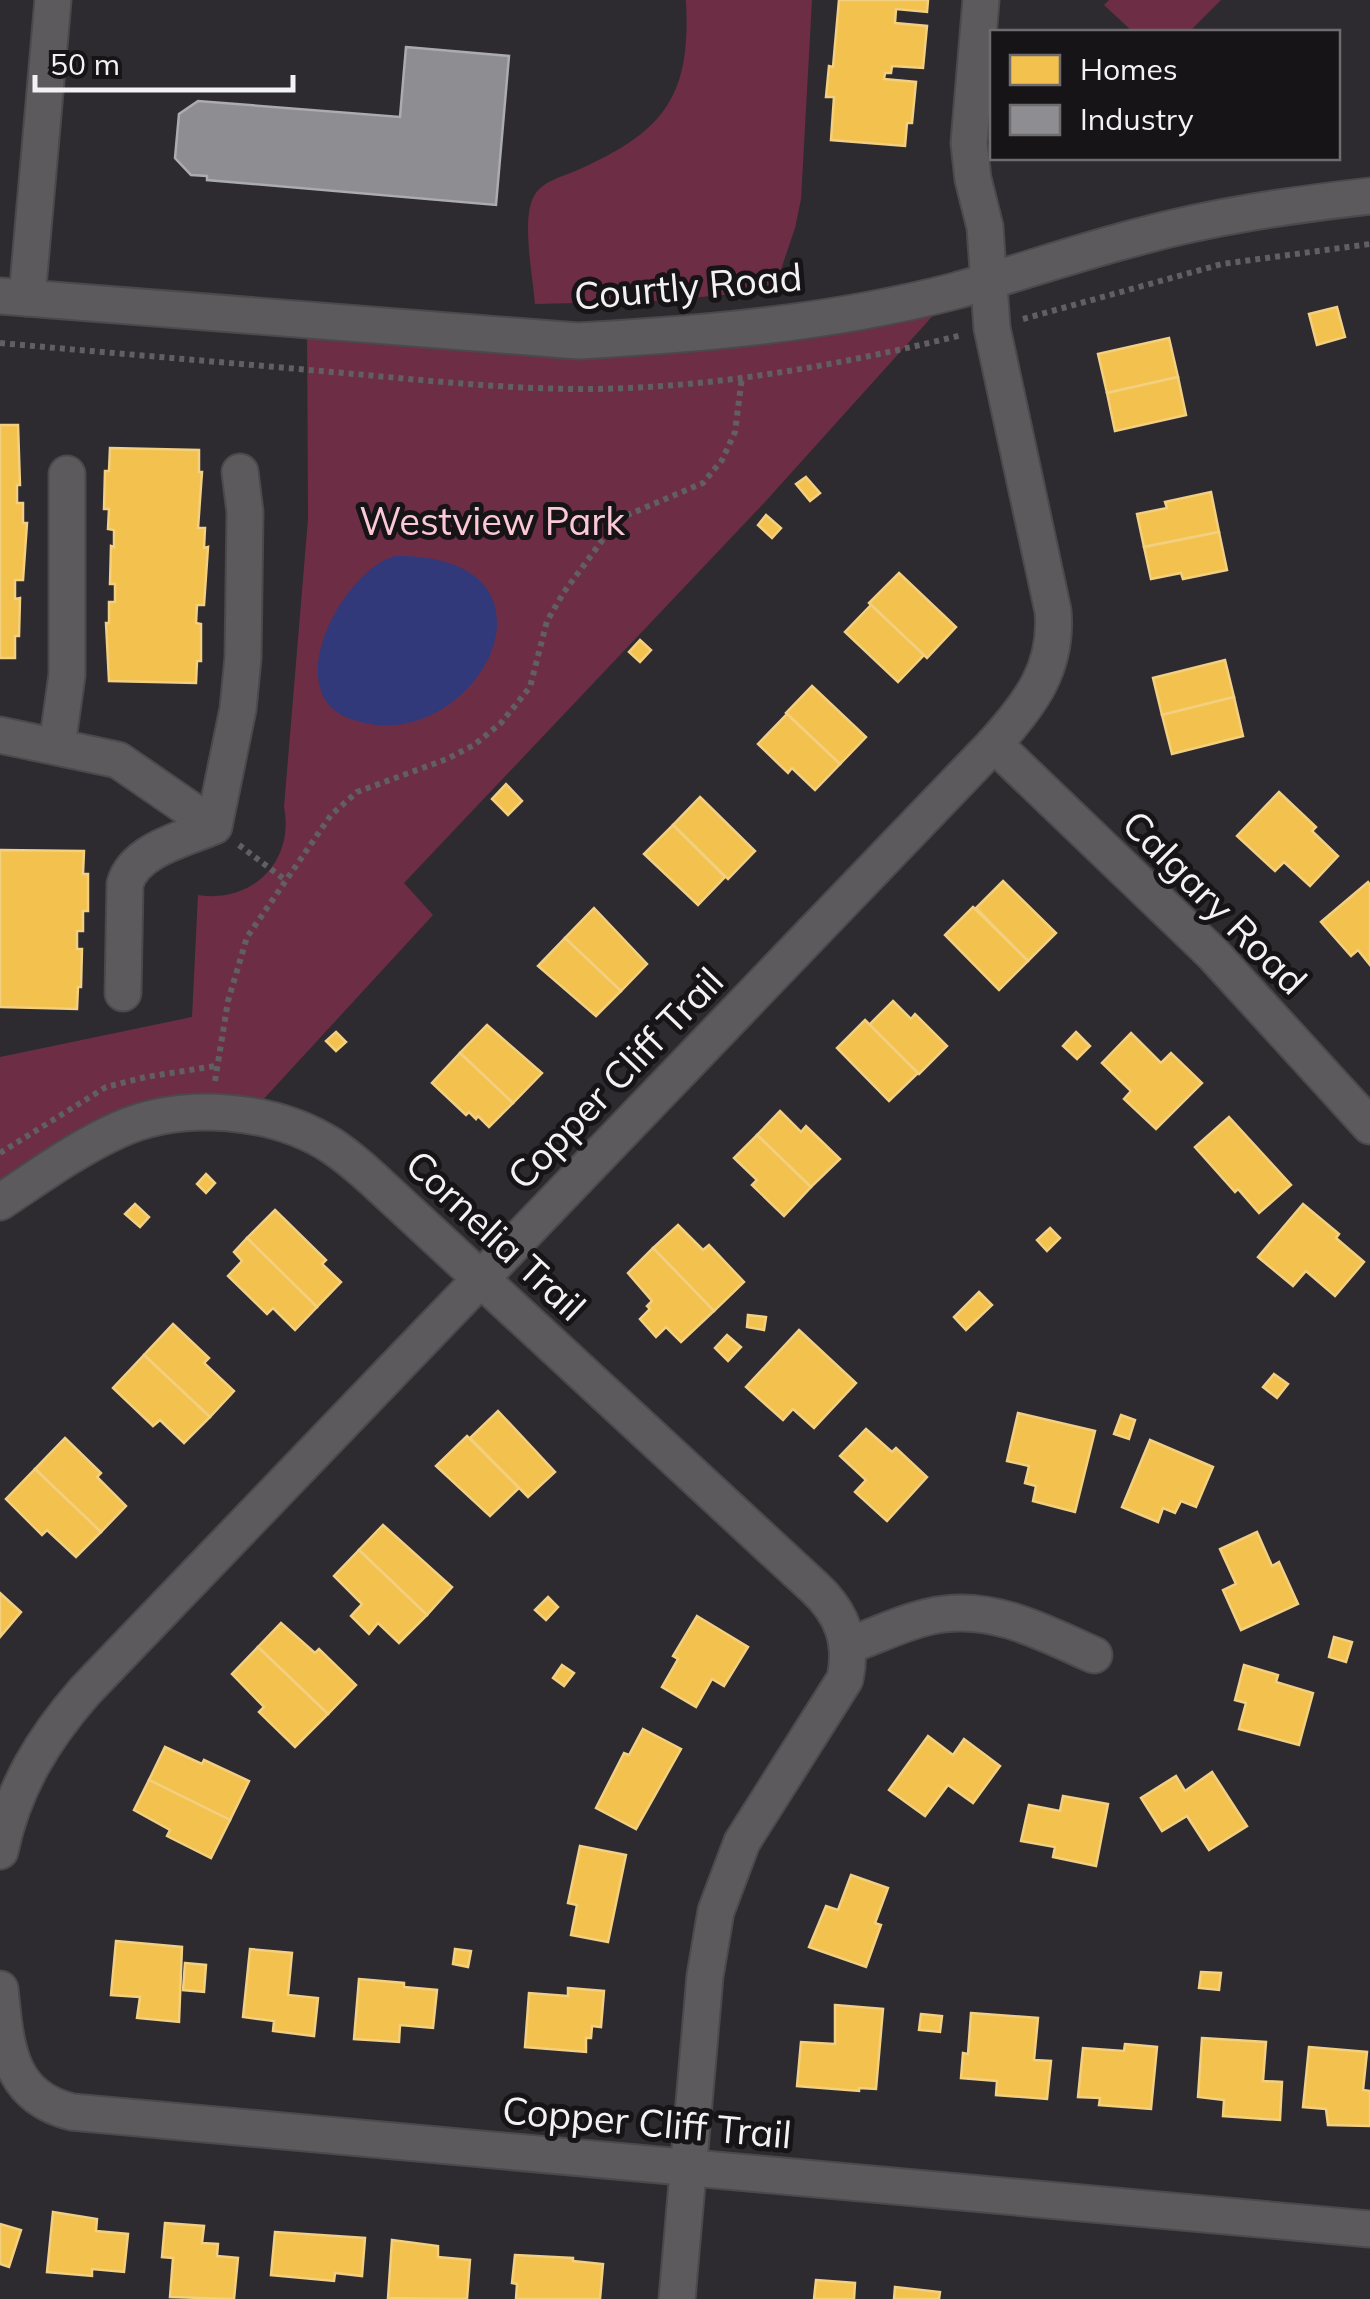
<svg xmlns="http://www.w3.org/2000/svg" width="1370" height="2299" font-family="Mulish,sans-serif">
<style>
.green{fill:#6d2e45}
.water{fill:#31397b}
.homes{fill:#f2c14e;stroke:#f3cf80;stroke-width:2.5}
.industry{fill:#8d8d92;stroke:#acabb0;stroke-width:2.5}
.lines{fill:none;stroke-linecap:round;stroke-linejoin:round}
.minor-casing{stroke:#4b494c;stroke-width:39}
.path{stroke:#615f62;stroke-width:6;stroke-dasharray:5 5;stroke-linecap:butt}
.minor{stroke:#5c5a5d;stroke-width:35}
.labels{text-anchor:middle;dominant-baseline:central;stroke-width:10;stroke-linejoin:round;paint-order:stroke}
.street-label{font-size:38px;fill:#f4f1f5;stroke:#161416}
.park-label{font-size:38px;fill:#fbc8d5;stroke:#161416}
</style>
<rect width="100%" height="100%" fill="#2e2b30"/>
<g class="green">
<path d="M686,0H812L801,199L795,228L774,290L658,301L535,304C533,277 521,219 534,196C543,180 565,176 580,169C666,130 691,95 686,0Z"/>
<polygon points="1109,0 1221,0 1189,32 1133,32 1104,5"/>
<path d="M956,290L764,503L404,883L433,915L248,1116L162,1115L0,1202V1057L192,1017L198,895C252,904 295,861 284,807L308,519L307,321L578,341Z"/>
</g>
<path class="water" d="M395,556C586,554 473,767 348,718C279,691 343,570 395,556Z"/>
<g class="homes">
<polygon points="839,0 928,0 927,12 896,9 895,23 927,26 923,68 892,66 891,73 885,73 884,79 916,82 912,123 907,123 905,146 831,140 834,97 826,97 829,66 833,67"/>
<polygon points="1337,307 1345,337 1317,345 1309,314"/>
<polygon points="1169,338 1178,377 1107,393 1098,354"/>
<polygon points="1178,377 1186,415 1115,431 1107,393"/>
<polygon points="0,425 18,425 20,485 17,485 17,503 23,503 23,523 27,523 23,580 15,580 15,599 20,598 19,636 15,636 15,658 0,658"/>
<polygon points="110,448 199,450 199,472 202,472 198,528 205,528 204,548 208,547 204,605 197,605 196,623 201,624 201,661 197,661 196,683 109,681 106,623 109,623 109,602 115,602 115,584 110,584 111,546 114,547 114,530 108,529 109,509 104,509 105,471 109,471"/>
<polygon points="806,477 820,493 810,501 796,484"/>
<polygon points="1211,492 1219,532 1144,547 1137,514 1167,508 1165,502"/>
<polygon points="766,515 781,528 772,538 758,525"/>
<polygon points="1219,532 1227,570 1183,579 1181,573 1151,579 1144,547"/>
<polygon points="899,573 956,627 927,658 869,603"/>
<polygon points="871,605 924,655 898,682 845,632"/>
<polygon points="640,640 651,650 640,662 629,652"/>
<polygon points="1225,660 1234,697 1162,715 1153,678"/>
<polygon points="812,686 866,737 840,764 786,713"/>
<polygon points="1234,697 1243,736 1172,754 1162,715"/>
<polygon points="787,714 840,764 815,790 792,768 788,773 758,744"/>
<polygon points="506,784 522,801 508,815 492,799"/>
<polygon points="1279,792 1316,827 1312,831 1338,856 1310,886 1284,862 1275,871 1237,836"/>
<polygon points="700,797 755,851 728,879 673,825"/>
<polygon points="673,825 725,877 698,905 644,854"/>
<polygon points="0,850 84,851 83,874 88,874 88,911 83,911 83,931 77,931 77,949 82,949 81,987 78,987 77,1009 0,1007"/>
<polygon points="1003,881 1056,933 1028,961 976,908"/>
<polygon points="1368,882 1370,885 1370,965 1358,950 1351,956 1321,922"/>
<polygon points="973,907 1028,961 999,990 945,935"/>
<polygon points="594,908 647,964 621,991 565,938"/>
<polygon points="565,938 621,991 596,1016 538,966"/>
<polygon points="893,1001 911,1019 915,1014 947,1046 919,1074 869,1025"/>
<polygon points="865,1020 918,1073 889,1101 837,1048"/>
<polygon points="487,1025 542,1073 513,1103 460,1053"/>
<polygon points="336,1032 346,1042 336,1051 326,1041"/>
<polygon points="1076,1032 1090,1046 1077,1059 1063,1046"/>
<polygon points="1131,1033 1161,1063 1171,1053 1202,1083 1156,1129 1124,1099 1131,1091 1102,1063"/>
<polygon points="460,1053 513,1103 489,1127 478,1116 476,1119 469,1112 466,1115 432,1083"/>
<polygon points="780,1111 801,1132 806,1126 840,1159 811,1187 757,1135"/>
<polygon points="1229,1117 1291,1185 1259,1213 1238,1189 1235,1192 1195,1147"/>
<polygon points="757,1135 811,1187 784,1216 752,1185 757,1180 734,1158"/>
<polygon points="206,1174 215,1183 206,1193 197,1184"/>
<polygon points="135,1204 149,1217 140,1227 125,1214"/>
<polygon points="1303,1204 1339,1234 1336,1238 1364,1262 1335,1296 1306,1271 1293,1286 1258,1257"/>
<polygon points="275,1210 326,1260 322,1264 341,1282 317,1307 247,1238"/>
<polygon points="678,1225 703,1250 709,1245 744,1282 714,1311 653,1248"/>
<polygon points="1050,1228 1060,1238 1047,1251 1037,1240"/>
<polygon points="247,1238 317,1307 295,1330 273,1308 267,1314 228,1276 242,1261 234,1252"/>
<polygon points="653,1248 714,1311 681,1342 666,1327 656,1337 640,1319 650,1309 647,1306 652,1301 628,1273"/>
<polygon points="979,1292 992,1305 966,1330 954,1317"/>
<polygon points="748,1315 766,1317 764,1330 747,1327"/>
<polygon points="173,1324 209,1358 204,1363 234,1391 210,1417 144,1355"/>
<polygon points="799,1330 856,1383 814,1428 793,1409 783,1420 746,1387"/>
<polygon points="727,1335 741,1347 728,1361 715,1348"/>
<polygon points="144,1355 210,1417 184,1443 160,1420 153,1426 113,1388"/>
<polygon points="1274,1374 1288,1384 1277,1398 1263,1387"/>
<polygon points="498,1411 555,1472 528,1497 470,1438"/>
<polygon points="1018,1413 1095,1431 1075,1512 1033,1501 1036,1486 1025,1483 1029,1466 1007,1461"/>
<polygon points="1121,1415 1135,1420 1129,1439 1114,1434"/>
<polygon points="866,1429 892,1452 896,1448 927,1477 887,1521 855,1492 866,1480 840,1456"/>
<polygon points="467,1436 519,1488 490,1516 436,1466"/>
<polygon points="65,1438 101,1473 97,1477 126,1506 101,1532 35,1469"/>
<polygon points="1150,1440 1213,1467 1196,1507 1181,1501 1175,1513 1163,1508 1158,1522 1122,1507"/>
<polygon points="35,1469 101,1532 76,1557 47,1530 42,1535 6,1499"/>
<polygon points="383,1525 452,1587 427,1615 359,1550"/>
<polygon points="1257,1532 1272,1566 1279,1562 1298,1604 1241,1630 1223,1590 1236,1584 1220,1549"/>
<polygon points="359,1550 427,1615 399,1643 378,1623 369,1634 351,1616 362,1604 334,1576"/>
<polygon points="0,1593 21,1612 0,1637"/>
<polygon points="548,1597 558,1607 546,1620 535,1610"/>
<polygon points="697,1616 748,1647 724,1686 712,1679 696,1707 662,1687 678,1659 673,1656"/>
<polygon points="281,1623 315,1653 319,1649 356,1685 328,1714 258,1647"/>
<polygon points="1334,1637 1352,1642 1346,1662 1329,1657"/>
<polygon points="258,1647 328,1714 295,1747 259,1712 264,1707 232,1674"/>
<polygon points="562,1665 574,1673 564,1686 553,1678"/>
<polygon points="1244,1665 1278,1675 1276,1682 1313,1693 1299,1745 1239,1729 1246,1703 1235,1700"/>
<polygon points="643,1729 681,1749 636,1829 596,1808 624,1753 629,1755"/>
<polygon points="928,1736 953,1755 964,1739 1000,1766 973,1803 948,1785 925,1816 889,1790"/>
<polygon points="165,1747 202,1764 204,1760 249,1781 230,1820 149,1780"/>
<polygon points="1212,1772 1247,1826 1209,1850 1187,1816 1162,1831 1141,1798 1176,1776 1185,1791"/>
<polygon points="149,1780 230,1820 211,1858 167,1836 170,1830 134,1810"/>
<polygon points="1063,1796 1108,1804 1096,1866 1053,1857 1055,1847 1021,1841 1029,1805 1060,1811"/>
<polygon points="580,1846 626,1855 608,1942 571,1935 577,1905 568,1903"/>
<polygon points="851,1875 888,1888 875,1923 881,1925 866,1967 809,1947 826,1906 838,1910"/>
<polygon points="116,1941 182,1947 179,2022 137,2018 140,1997 111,1995"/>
<polygon points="250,1949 292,1953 288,1995 318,1998 314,2036 273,2031 274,2021 243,2017"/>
<polygon points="455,1949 471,1951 468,1967 453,1964"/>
<polygon points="185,1963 206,1965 204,1992 183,1990"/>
<polygon points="1201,1972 1221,1973 1219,1990 1199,1988"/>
<polygon points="359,1979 404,1983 404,1987 437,1990 433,2028 400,2025 399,2042 354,2039"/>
<polygon points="568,1988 604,1991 601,2027 592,2026 591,2038 586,2038 586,2052 525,2047 529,1993 568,1996"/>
<polygon points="835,2005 883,2009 876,2089 859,2088 859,2091 797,2086 801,2042 835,2044"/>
<polygon points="971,2013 1038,2018 1034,2060 1051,2061 1047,2099 996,2095 997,2081 961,2078 963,2053 968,2054"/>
<polygon points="921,2014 942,2016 940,2032 919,2030"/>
<polygon points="1202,2038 1266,2042 1263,2081 1282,2082 1280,2120 1223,2116 1224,2100 1198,2097"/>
<polygon points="1125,2044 1157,2047 1151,2109 1099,2105 1100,2098 1078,2097 1083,2048 1124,2051"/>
<polygon points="1309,2047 1367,2052 1363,2090 1370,2091 1370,2126 1328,2125 1326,2109 1303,2107"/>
<polygon points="53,2212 97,2219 96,2231 128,2234 124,2272 92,2269 92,2276 47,2272"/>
<polygon points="165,2223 204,2226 202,2243 218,2244 217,2256 238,2258 234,2299 170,2297 173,2258 162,2257"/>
<polygon points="0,2224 21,2230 9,2267 0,2264"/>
<polygon points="275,2232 365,2238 362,2276 335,2273 334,2281 271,2275"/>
<polygon points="392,2240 438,2246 438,2257 470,2260 467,2299 388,2298"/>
<polygon points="515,2255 573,2258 573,2261 603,2264 600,2299 516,2299 517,2284 512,2283"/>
<polygon points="816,2280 855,2283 854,2299 814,2299"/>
<polygon points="895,2287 940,2292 939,2299 894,2299"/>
</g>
<polygon class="industry" points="406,47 509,56 496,205 207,180 207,176 191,175 175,158 179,114 198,101 400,117"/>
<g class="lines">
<g class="minor-casing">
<g id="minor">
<path d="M0,296L578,341C705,334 832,323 955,291C1016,274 1076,253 1138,237C1214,216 1292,205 1370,196"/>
<polyline points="27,298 53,0"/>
<polyline points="0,735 118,760 214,826"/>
<polyline points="994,744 1213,954 1370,1126"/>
<polyline points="57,746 67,675 67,474"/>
<path d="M123,993L125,884C134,850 184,839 214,826L238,709L243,658L245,512L240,472"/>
<path d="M0,1202C38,1177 76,1149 118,1130C182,1101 273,1108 332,1146C347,1156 361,1168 374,1180L815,1588C842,1613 853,1642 845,1679L742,1842L716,1911L705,1976L677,2299"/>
<path d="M847,1646C879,1635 911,1618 944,1614C998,1607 1046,1634 1094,1655"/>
<path d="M0,1851C13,1788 43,1739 85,1691L994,744C1030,704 1058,668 1053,611L992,328L985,227L973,179L969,143L981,0"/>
<path d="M0,1989C6,2044 7,2096 72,2112L1370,2229"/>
</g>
</g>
<g class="path">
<polyline points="1023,319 1222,264 1370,244"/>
<path d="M0,343C111,353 221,362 332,372C412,379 493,388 573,389C704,390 836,366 962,335"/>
<polyline points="239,845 284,879"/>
<polyline points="215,1081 228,1001 247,937 331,815 357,792 447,759 474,745 501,723 530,687 547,621 564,592 618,519 703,483 722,460 735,432 742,377"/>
<polyline points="0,1153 106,1087 146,1077 215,1066"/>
</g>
<use href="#minor" class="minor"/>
</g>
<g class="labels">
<g class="street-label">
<text transform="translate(688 286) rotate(-5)">Courtly Road</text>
<text transform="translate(1215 902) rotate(45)">Calgary Road</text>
<text transform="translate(615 1078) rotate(-46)">Copper Cliff Trail</text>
<text transform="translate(496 1235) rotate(43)">Cornelia Trail</text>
<text transform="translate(647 2122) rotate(5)">Copper Cliff Trail</text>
</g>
<g class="park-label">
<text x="492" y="521">Westview Park</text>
</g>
</g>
<rect x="990" y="30" width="350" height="130" fill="#161416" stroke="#6f6c6f" stroke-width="2.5"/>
<rect x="1010" y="55" width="50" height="30" fill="#f2c14e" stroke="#6f6c6f" stroke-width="2.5"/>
<text x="1080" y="80" font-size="30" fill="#f4f1f5">Homes</text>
<rect x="1010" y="105" width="50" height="30" fill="#8d8d92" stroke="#6f6c6f" stroke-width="2.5"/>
<text x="1080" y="130" font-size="30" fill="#f4f1f5">Industry</text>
<path d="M35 75v15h258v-15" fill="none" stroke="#f4f1f5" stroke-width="5"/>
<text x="50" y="75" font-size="30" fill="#f4f1f5" stroke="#161416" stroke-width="8" paint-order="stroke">50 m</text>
</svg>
